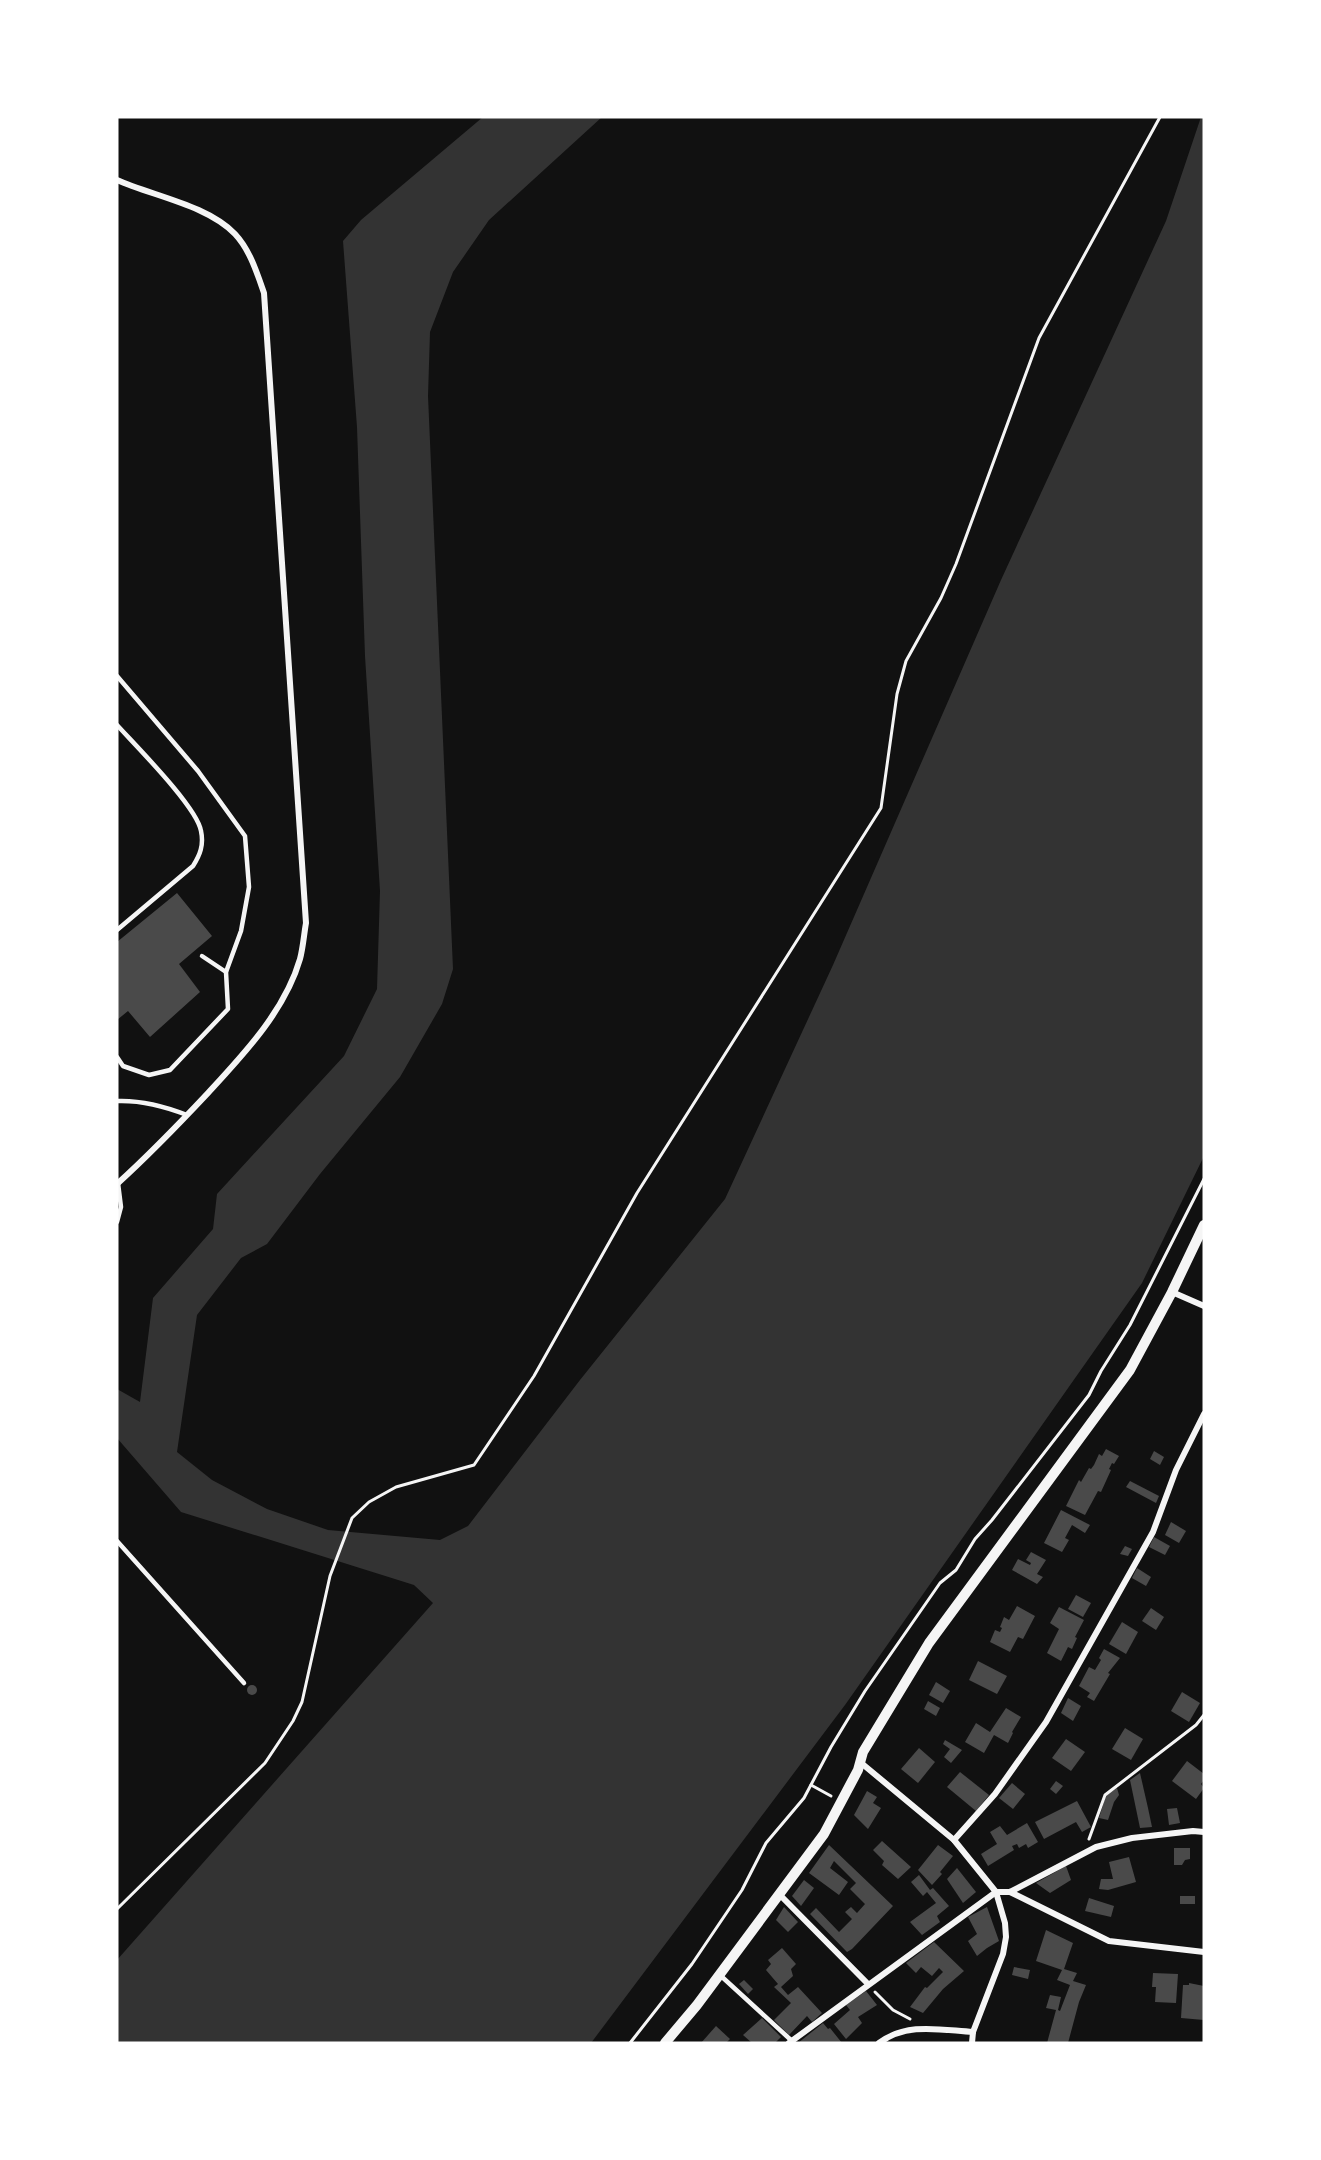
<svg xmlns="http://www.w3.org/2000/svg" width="1321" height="2160" font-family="Lora,serif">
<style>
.water{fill:#333}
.building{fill:#4a4a4a}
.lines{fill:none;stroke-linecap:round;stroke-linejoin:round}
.path{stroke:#f5f5f5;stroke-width:3}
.service{stroke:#f5f5f5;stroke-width:4.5}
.minor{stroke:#f5f5f5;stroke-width:6}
.tertiary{stroke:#f5f5f5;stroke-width:10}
</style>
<rect width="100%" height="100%" fill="#111"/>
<polygon class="water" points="483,117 602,117 489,220 453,272 430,332 428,396 453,969 442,1004 400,1077 320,1174 267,1244 241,1258 197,1315 177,1452 212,1480 267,1509 328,1530 440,1540 468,1526 580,1380 725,1199 833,965 1001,580 1166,221 1201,117 1204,117 1204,1156 1142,1283 845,1705 591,2043 117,2043 117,1960 433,1603 414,1585 181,1512 117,1438 117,1389 140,1402 153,1298 213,1229 217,1194 344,1056 377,989 380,891 365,656 357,427 343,241 361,220"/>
<g class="building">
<polygon points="177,893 212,936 179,964 200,992 150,1037 128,1011 117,1020 117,942"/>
<polygon points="1106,1449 1119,1456 1114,1464 1112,1463 1109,1469 1111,1470 1101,1492 1098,1491 1085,1515 1066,1506 1079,1480 1081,1482 1089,1468 1091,1469 1094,1465 1099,1454 1102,1456"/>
<polygon points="1154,1451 1164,1457 1160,1465 1150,1459"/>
<polygon points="1130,1481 1159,1496 1156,1503 1126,1487"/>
<polygon points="1061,1510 1090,1525 1085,1533 1072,1525 1065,1538 1069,1540 1062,1552 1044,1543"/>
<polygon points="1171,1522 1186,1531 1179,1543 1165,1535"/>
<polygon points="1154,1537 1170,1546 1165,1555 1149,1547"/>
<polygon points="1125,1546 1132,1549 1128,1556 1120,1554"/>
<polygon points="1031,1552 1046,1560 1037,1574 1043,1577 1037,1584 1012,1570 1018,1559 1030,1565 1031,1563 1026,1560"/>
<polygon points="1137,1568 1151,1577 1146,1586 1132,1578"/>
<polygon points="1076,1595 1091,1603 1083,1617 1068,1609"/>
<polygon points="1017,1606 1035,1616 1023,1639 1018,1637 1010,1652 990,1642 995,1630 1000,1632 1002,1628 1000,1627 1004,1617 1009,1620"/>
<polygon points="1059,1607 1084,1620 1075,1637 1077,1638 1072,1649 1068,1647 1061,1661 1047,1653 1059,1629 1050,1623"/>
<polygon points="1151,1608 1164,1617 1156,1630 1142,1621"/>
<polygon points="1122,1622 1138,1632 1126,1654 1109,1644"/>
<polygon points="1104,1649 1120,1658 1108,1673 1110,1674 1094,1701 1087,1697 1090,1693 1079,1686 1089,1667 1095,1670 1101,1660 1099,1658"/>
<polygon points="978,1661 1007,1676 997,1694 969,1680"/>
<polygon points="936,1682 950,1691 943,1703 929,1695"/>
<circle cx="252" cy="1690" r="5"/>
<polygon points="1182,1692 1200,1703 1189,1722 1171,1711"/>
<polygon points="1068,1698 1081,1706 1073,1721 1061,1713"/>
<polygon points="928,1701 940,1708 936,1716 924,1709"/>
<polygon points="1006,1708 1021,1717 1012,1732 1013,1733 1008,1743 994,1735 984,1753 965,1742 976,1723 990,1732"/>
<polygon points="1125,1728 1143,1739 1131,1760 1112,1749"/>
<polygon points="1066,1739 1085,1752 1071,1771 1052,1758"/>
<polygon points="945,1740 962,1750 951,1763 944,1757 950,1749 943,1744"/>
<polygon points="919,1748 935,1762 918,1783 901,1769"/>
<polygon points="1187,1761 1204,1774 1204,1780 1201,1784 1204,1788 1196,1799 1172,1781"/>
<polygon points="960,1772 989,1795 976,1811 947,1787"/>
<polygon points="1140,1773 1148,1808 1152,1827 1140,1828 1130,1780"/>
<polygon points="1056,1781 1063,1786 1056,1794 1050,1789"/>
<polygon points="1012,1783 1025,1794 1013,1809 999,1798"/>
<polygon points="1117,1788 1119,1795 1114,1802 1108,1820 1099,1818 1106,1795"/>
<polygon points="867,1791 877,1797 873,1803 881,1808 868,1829 854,1815"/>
<polygon points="1077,1801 1091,1827 1082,1832 1076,1822 1044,1839 1035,1822"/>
<polygon points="1177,1808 1180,1823 1169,1825 1167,1809"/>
<polygon points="1027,1823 1038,1842 1028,1848 1026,1844 1019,1848 1017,1844 1012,1846 1014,1850 988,1866 981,1854 997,1844 990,1832 1000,1826 1007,1835"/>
<polygon points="882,1841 911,1867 898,1879 882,1865 884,1861 873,1850"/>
<polygon points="829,1845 893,1906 852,1949 847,1952 810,1914 816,1908 839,1932 852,1919 845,1912 851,1907 857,1913 865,1904 850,1889 856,1883 834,1861 830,1868 848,1882 839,1895 809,1873"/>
<polygon points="938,1845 953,1856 940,1872 942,1874 932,1885 918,1870"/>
<polygon points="1174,1848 1190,1848 1190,1859 1185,1860 1182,1865 1174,1865"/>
<polygon points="1129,1857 1136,1882 1108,1890 1099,1889 1101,1879 1113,1879 1109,1862"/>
<polygon points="1066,1866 1071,1880 1050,1893 1036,1883"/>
<polygon points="957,1868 976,1892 963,1903 947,1879"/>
<polygon points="919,1875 930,1890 933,1888 949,1906 937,1916 940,1922 922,1935 910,1922 936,1903 927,1892 923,1896 911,1882"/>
<polygon points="804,1880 814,1888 801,1906 792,1896"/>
<rect x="1180" y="1896" width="15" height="8"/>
<polygon points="1089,1898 1114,1906 1111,1917 1085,1911"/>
<polygon points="784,1907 798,1922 788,1932 776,1920"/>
<polygon points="987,1907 999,1941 987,1948 977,1956 968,1941 977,1934 968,1917"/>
<polygon points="1046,1930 1073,1943 1064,1969 1077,1973 1073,1981 1086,1985 1079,2002 1068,2043 1047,2043 1056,2010 1046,2008 1050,1995 1061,1997 1058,2010 1060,2011 1070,1985 1057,1980 1062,1970 1036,1961"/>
<polygon points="934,1942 964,1971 943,1989 923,2013 910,2007 925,1987 927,1988 943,1972 939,1968 932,1976 921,1967 916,1973 906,1963"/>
<polygon points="782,1948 796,1964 791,1969 793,1976 781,1987 788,1995 798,1987 822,2013 812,2022 807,2016 789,2035 774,2020 791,2003 774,1987 778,1984 766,1970 771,1964 768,1960"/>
<polygon points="1014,1967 1030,1970 1028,1979 1012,1975"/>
<polygon points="1153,1973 1178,1974 1176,2003 1155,2002 1156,1987 1152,1987"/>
<polygon points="744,1980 753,1989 748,1994 739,1984"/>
<polygon points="1189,1983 1204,1986 1204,2020 1181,2018 1183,1985 1189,1985"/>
<polygon points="866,1991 877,2005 858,2017 862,2023 846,2039 834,2024 850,2010 846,2005"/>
<polygon points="762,2018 781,2037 775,2043 752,2043 743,2035"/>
<polygon points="823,2023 828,2029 830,2028 842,2043 798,2043"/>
<polygon points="716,2026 730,2039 726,2043 701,2043"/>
</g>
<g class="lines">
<g class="path">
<polyline points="811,1785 831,1796"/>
<polyline points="1089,1839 1105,1795 1196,1725 1204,1715"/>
<polyline points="117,1909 265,1763 293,1721 302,1702 330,1576 352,1518 369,1502 396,1487 474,1465 534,1376 637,1193 881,808 897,694 906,661 941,598 956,564 1039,338 1160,117"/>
<polyline points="875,1992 893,2010 910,2019"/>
<polyline points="630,2043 692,1964 742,1890 766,1843 804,1798 831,1747 865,1691 940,1583 956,1570 975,1539 992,1520 1089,1395 1101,1371 1130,1325 1204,1179"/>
</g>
<g class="service">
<polyline points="117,676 198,771 245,836 249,887 241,931 226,972 228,1009 170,1070 149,1075 123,1066 117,1057"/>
<path d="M117,725C136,746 197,807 201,831C204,845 200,855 193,866L117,930"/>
<polyline points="202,956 226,972"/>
<path d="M117,1101C142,1100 164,1106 187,1115"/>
<polyline points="117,1222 121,1207 118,1183"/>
<polyline points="117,1541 244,1683"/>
<polyline points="721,1976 792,2041"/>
</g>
<g class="minor">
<path d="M117,180C153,196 207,205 235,234C250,250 257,273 264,293L306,923C304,934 303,948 300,959C285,1011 243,1055 208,1093C178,1125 149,1155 117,1184"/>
<polyline points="1172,1292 1204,1306"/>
<polyline points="860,1762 954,1840 996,1892 1005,1923 1006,1937 1003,1954 973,2032 972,2043"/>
<polyline points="954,1840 995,1794 1046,1722 1153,1532 1176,1470 1204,1414"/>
<polyline points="996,1892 1010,1892 1096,1847 1132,1838 1193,1831 1204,1832"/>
<polyline points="1010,1892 1109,1941 1204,1952"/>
<polyline points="780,1895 868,1984"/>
<polyline points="789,2043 996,1892"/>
<path d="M879,2043C907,2022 940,2030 973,2032"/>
</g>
<polyline class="tertiary" points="665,2043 697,2005 824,1834 858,1770 863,1752 929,1643 1130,1370 1172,1292 1204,1225"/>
</g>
<rect width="1321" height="2160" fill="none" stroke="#ffffff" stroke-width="237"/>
</svg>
